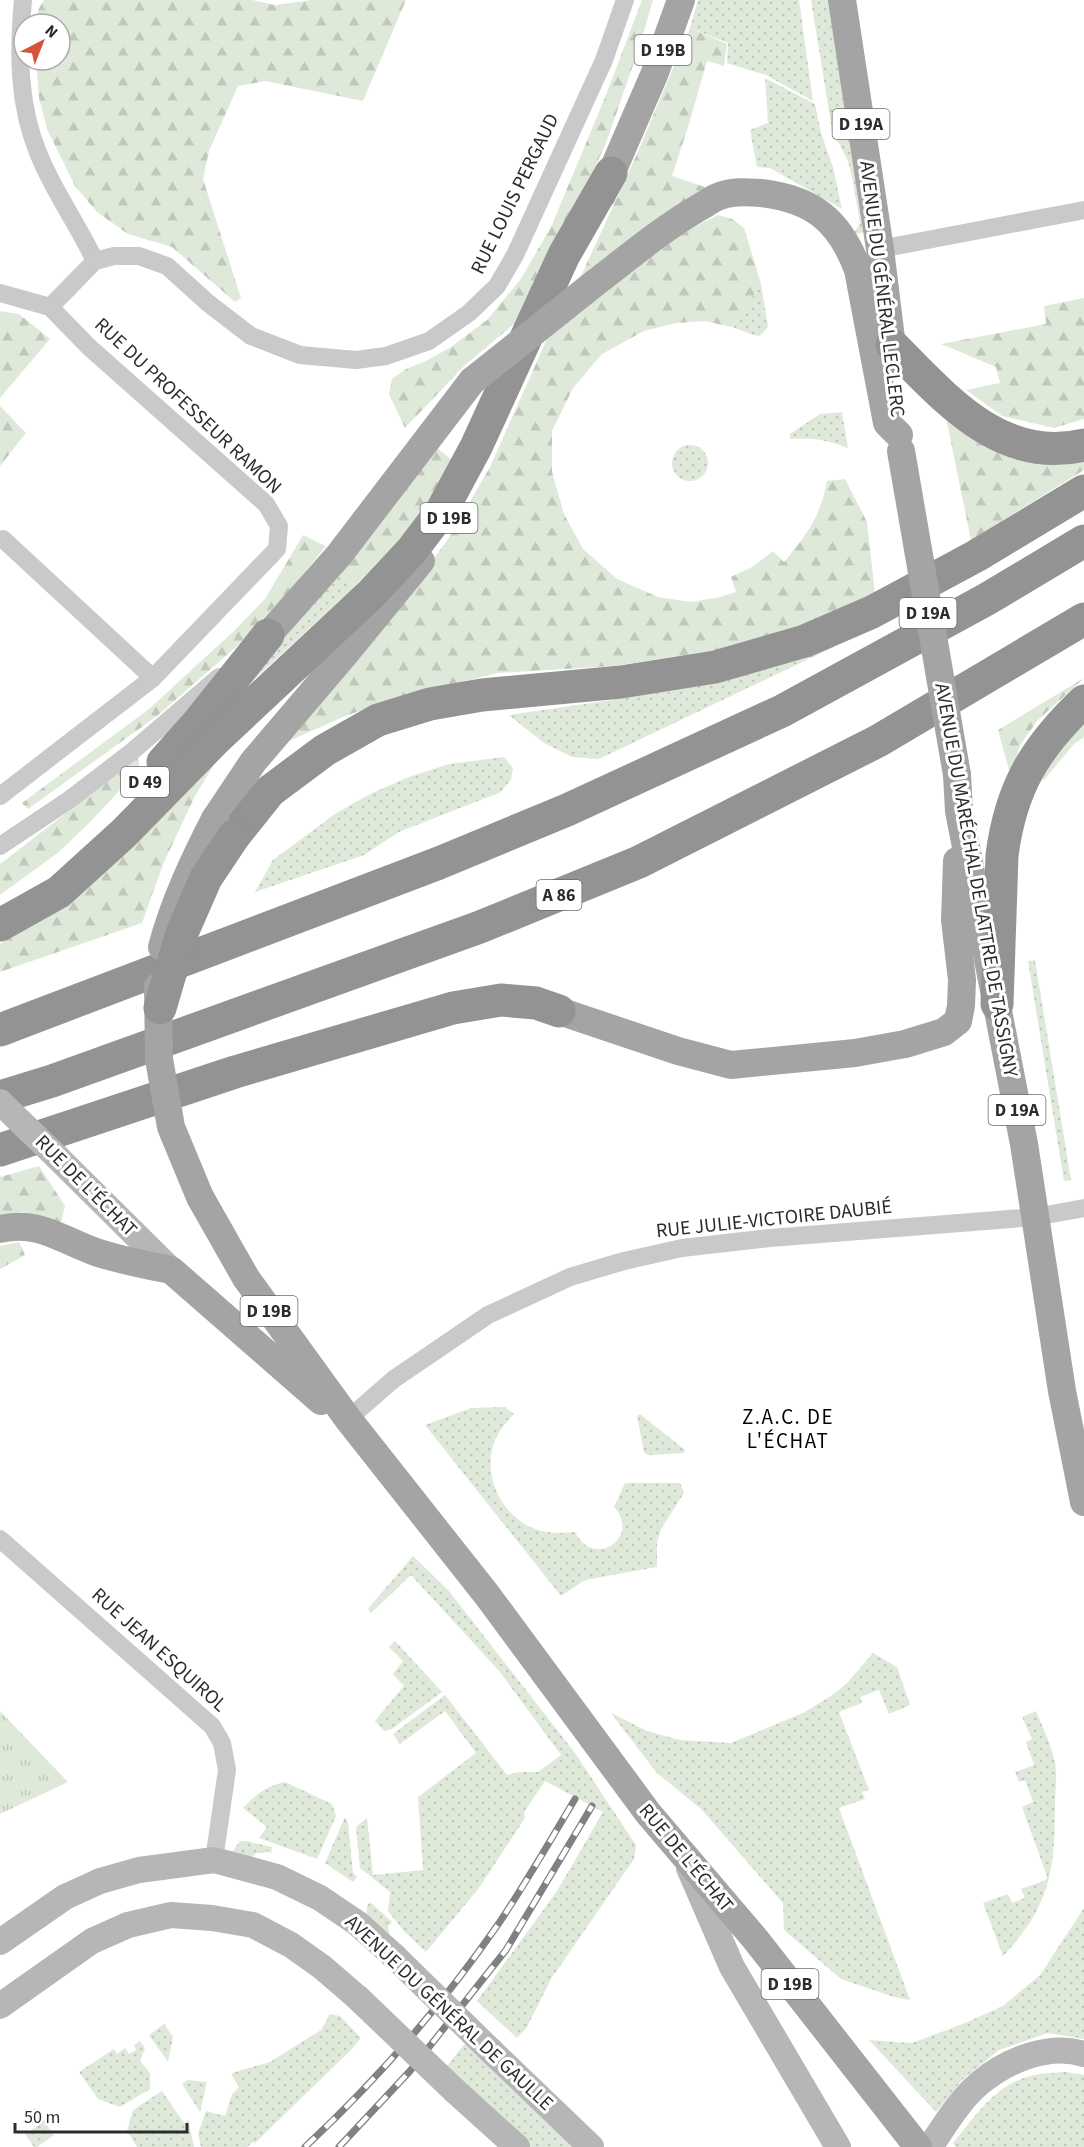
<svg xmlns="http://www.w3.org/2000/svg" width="1084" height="2147" font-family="'Source Sans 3',sans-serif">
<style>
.grass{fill:url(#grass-dots)}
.forest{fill:url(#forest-firs)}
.park{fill:url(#park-tufts)}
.garden{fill:#dfe9da}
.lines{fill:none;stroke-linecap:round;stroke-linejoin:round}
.street{stroke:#c9c9c9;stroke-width:18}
.secondary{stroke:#b6b6b6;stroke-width:26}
.primary{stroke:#a4a4a4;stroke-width:28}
.highway{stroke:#939393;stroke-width:33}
.rail-casing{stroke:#818181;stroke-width:7}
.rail{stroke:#fff;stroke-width:4.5;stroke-dasharray:14;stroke-linecap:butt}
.secondary-bridge{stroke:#b6b6b6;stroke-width:26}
.primary-bridge{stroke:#a4a4a4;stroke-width:28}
.highway-bridge{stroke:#939393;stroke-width:33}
.labels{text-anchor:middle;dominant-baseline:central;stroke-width:6;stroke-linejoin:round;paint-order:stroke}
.shield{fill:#fff;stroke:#6b6b6b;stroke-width:1.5}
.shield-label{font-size:18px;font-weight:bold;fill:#2c2c2c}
.street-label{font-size:20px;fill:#2c2c2c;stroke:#fff}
.neighbourhood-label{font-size:21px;letter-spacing:1.5px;fill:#000;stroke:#fff}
</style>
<defs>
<pattern id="grass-dots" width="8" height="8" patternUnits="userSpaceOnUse" patternTransform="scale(1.5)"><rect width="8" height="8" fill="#dfe9da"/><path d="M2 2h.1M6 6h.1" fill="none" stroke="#c0c8bb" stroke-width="1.8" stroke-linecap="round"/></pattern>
<pattern id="forest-firs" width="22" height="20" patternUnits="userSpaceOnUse" patternTransform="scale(1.5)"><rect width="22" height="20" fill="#dfe9da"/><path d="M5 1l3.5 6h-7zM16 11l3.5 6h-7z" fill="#c0c8bb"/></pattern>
<pattern id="park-tufts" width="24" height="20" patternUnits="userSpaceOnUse" patternTransform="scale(1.5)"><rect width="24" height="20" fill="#dfe9da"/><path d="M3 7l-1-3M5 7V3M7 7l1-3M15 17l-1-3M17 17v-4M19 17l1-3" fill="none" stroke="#c0c8bb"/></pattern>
</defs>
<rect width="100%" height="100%" fill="#fff"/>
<g class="grass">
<polygon points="698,0 799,0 813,101 766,75 727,63 728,43 690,28"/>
<polygon points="811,0 829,0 864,232 853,235 860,223 853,181 848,161 832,130"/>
<polygon points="765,78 815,104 821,133 833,167 842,209 770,168 757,167 750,130 768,123"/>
<polygon points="761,284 768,327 760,336 753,335 732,327"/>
<path d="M842,412L848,448C828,440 812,437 790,439V434L820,414Z"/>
<circle cx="690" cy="463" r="18"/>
<polygon points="339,574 355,586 218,713"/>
<polygon points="830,643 834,647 599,759 572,757 544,743 509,715 625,698"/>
<polygon points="504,757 513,768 511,779 501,792 399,832 364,855 255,892 273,860 335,814 372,793 409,777 449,764"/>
<polygon points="1035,960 1071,1180 1064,1181 1028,961"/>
<path d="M505,1407L514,1414C506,1422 500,1430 495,1440C481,1475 502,1519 538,1530C551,1534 563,1533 575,1532C593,1570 642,1537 614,1507L625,1483H680L684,1493L661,1529L657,1542V1567L585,1580L561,1596L425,1425L471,1408Z"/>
<polygon points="640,1414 685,1450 684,1453 648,1455 644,1452 637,1416"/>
<polygon points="413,1556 449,1591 575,1753 636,1845 634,1859 551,1979 527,2027 517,2038 477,2001 557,1891 603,1812 545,1781 524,1812 525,1818 479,1888 426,1952 404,1931 388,1911 390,1892 360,1868 356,1827 367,1818 373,1875 423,1870 418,1797 476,1753 445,1711 400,1744 393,1734 445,1695 507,1775 519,1772 538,1772 561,1755 500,1672 411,1575 371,1613 368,1609"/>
<polygon points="395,1641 442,1692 392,1729 384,1731 375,1721 404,1686 393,1674 403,1661 389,1647"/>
<polygon points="873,1653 897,1667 910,1705 889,1714 879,1690 860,1697 862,1703 839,1712 869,1790 862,1792 865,1799 839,1808 910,2000 894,1997 841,1979 784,1930 783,1903 702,1810 656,1772 611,1713 647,1731 680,1740 731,1743 803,1713 831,1696 846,1684"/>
<path d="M1036,1711C1042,1726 1050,1742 1054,1758C1058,1772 1055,1790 1055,1804C1055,1870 1050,1907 1003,1956L983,1903L1008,1894L1012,1903L1025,1898L1021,1889L1046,1880L1047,1876L1022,1807L1033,1802L1025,1780L1019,1782L1015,1772L1034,1765L1026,1742L1032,1739L1022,1717Z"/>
<path d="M285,1782L332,1804L336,1816L317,1859L259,1838L267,1827L243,1808C255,1795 268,1785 285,1782Z"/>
<polygon points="345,1817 348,1823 353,1873 357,1877 353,1882 325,1863"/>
<polygon points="240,1841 246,1841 272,1847 271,1853 266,1851 265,1853 256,1853 250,1860 226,1851 233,1851"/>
<polygon points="370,1902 392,1922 388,1926 391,1942 366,1919 367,1906"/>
<polygon points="1084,1908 1084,2039 1048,2033 999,2050 962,2080 936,2112 869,2040 912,2043 965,2023 1003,2006 1040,1975"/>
<polygon points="330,2014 340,2016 361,2038 351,2050 255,2143 253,2142 247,2147 201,2147 198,2134 206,2111 225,2116 232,2094 239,2087 231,2074 235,2072 270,2062 321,2030"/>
<polygon points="164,2024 173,2037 168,2062 149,2035"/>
<polygon points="140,2041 145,2048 140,2061 150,2073 150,2089 120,2107 98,2099 79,2072 114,2049 117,2054 125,2048 129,2054 136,2050 134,2045"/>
<polygon points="467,2041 576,2147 530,2147 446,2067"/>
<path d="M1065,2072L1084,2075V2147H956L953,2143C973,2119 993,2088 1024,2078C1037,2073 1052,2073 1065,2072Z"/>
<polygon points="188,2080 207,2082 200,2112 182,2084"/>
<polygon points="162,2091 184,2123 188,2120 194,2147 137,2147 127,2131 133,2110"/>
<polygon points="35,2108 54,2135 37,2147 34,2147 25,2134 39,2125 30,2111"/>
</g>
<g class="forest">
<polygon points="44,0 252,0 275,5 312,0 406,0 363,101 265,81 238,86 209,151 203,179 241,298 235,302 172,247 128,234 97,212 75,186 47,129 39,98 36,60 60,60 60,24 37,24 38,10"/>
<polygon points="642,0 653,0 639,48 606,143 543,281 533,281 526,314 465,365 405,428 389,394 392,379 406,369 426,361 451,347 487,320 520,280 551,227 606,95"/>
<polygon points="690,28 727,44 724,66 707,61 689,124 672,176 705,187 702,193 581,276 636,156"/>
<path d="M718,215L732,219L744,228L761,284L732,327L705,321L676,323L644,331L602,354L573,388L552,431V472L564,514L583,549L617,579L658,597L691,602L720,597L736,592L731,577L754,566L773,551L784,562C806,536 821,516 827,481L845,479L867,522L875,593L789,631L717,650L613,666L498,673L396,698L343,717L289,741L402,602L448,539L490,467L551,330L688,230Z"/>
<polygon points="1084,298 1084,419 1054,428 1002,416 966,390 1000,383 996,367 941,344 1046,324 1044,306"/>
<polygon points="0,311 19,314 50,339 0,398"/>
<polygon points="0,406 26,433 0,466"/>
<polygon points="946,418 1084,457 1084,470 971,540"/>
<polygon points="437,448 457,464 413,525 355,586 339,574"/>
<polygon points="303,535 326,546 289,591 236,647 157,716 28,809 22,803 149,709 235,630 265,599"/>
<polygon points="1084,678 1038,720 1020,745 1011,777 998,730"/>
<polygon points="226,745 195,796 164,862 142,923 0,972 0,944 63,903"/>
<polygon points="138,758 140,769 89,823 59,852 0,895 0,864"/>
<polygon points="39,1166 65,1206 61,1223 22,1212 0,1215 0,1177"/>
<polygon points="19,1242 25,1255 0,1269 0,1246"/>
</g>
<polygon class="park" points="0,1711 68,1782 0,1814"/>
<polygon class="garden" points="1084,722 1084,737 1075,743 1044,780 1036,775"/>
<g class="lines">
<g class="street">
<path d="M23,0C18,53 18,105 39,155C54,192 78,225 95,261L50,307"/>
<polyline points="880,249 1084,210"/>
<polyline points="95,261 114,256 139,256 167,266 208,303 251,336 300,355 356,360 386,356 429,341 469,313 497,286 515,255 604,60 625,0"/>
<polyline points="0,293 50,307 89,347 266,504 279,526 277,549 153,678 0,796"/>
<polyline points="3,539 153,678"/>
<polyline points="0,846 69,800 129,754 219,677"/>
<polyline points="348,1419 394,1379 488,1315 570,1277 624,1261 682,1248 770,1238 1035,1217 1084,1208"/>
<polyline points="0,1539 212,1726 222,1743 227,1770 214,1860"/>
</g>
<g class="secondary">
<polyline points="57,1157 171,1270"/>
<polyline points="689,1868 732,1967 838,2147"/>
<polyline points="0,1942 65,1897 100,1881 139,1870 214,1860 277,1877 320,1898 357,1923 395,1957"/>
<polyline points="0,2006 92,1941 128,1925 171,1915 212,1918 253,1925 291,1945 322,1967 358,1998"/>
<polyline points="490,2050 591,2147"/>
<polyline points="454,2090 517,2147"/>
<path d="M930,2147C945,2125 960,2099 981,2082C1008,2060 1049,2043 1084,2054"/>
</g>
<g class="primary">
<polyline points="842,0 880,249 894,363"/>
<polyline points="602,195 654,75 681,0"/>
<path d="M595,283C629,257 662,229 700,207C706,204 713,198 720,196C732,191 747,192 761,193C813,199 840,221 858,270L887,423L899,435"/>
<polyline points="268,635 339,555 472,381"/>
<polyline points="957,775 959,811 1024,1144 1062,1391 1084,1502"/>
<polyline points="215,819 253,762 345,654 421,561"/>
<polyline points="559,1011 678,1051 731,1065 855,1053 905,1044 944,1032 958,1021 961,1006 962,980 955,920 957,861"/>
<polyline points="200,1197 246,1278 348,1419 487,1595 648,1813 756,1940 918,2147"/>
<path d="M0,1229C38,1220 60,1239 93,1251C118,1260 145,1265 171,1270L321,1401"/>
</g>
<g class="highway">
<path d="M892,345C945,398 1001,465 1084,445"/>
<polyline points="163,762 197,724 268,635"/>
<polyline points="234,836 270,791 325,750 378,720 430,704 482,695 621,682 715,667 805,641 872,612 976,556 1084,491"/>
<polyline points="0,925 59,892 124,833 215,740 371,594 412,550 441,512 476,447 564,255 611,173"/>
<path d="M997,1004L1002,855C1011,787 1035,748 1084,701"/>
<polyline points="0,1030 439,863 567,810 782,711 987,599 1084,541"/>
<polyline points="0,1097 52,1081 480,927 639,862 878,741 1084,619"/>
<polyline points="0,1150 235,1072 453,1008 501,1000 536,1003 559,1011"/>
</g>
<g class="rail-casing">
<g id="rail">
<path d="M305,2147C377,2080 443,2004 499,1923C526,1883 550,1841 575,1799"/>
<polyline points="339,2147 410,2071 506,1950 592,1806"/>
</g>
</g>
<use href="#rail" class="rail"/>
<g class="secondary-bridge">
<polyline points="0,1102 57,1157"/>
<polyline points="395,1957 490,2050"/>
<polyline points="358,1998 454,2090"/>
</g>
<g class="primary-bridge">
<polyline points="472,381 595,283"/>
<polyline points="901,451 957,775"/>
<path d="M162,947C174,902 194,860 215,819"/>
<polyline points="158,987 159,1059 171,1127 200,1197"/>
</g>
<polyline class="highway-bridge" points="160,1008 182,933 206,878 234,836"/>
</g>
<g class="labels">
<g class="shield">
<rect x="634.5" y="35" width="57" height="30" rx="4.5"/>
<rect x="832.5" y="109" width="57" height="30" rx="4.5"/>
<rect x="420.5" y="503" width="57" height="30" rx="4.5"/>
<rect x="899.5" y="598" width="57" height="30" rx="4.5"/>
<rect x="121" y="767" width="48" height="30" rx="4.5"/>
<rect x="536.5" y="880" width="45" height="30" rx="4.5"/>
<rect x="988.5" y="1095" width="57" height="30" rx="4.5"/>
<rect x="240.5" y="1296" width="57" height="30" rx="4.5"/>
<rect x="761.5" y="1969" width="57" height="30" rx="4.5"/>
</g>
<g class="shield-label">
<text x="663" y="50">D 19B</text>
<text x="861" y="124">D 19A</text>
<text x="449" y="518">D 19B</text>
<text x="928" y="613">D 19A</text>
<text x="145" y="782">D 49</text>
<text x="559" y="895">A 86</text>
<text x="1017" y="1110">D 19A</text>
<text x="269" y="1311">D 19B</text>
<text x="790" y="1984">D 19B</text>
</g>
<g class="street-label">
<text transform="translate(515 194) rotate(-64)">RUE LOUIS PERGAUD</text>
<text transform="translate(882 289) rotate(83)">AVENUE DU GÉNÉRAL LECLERC</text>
<text transform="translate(188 406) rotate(43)">RUE DU PROFESSEUR RAMON</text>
<text transform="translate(976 880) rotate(80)">AVENUE DU MARÉCHAL DE LATTRE DE TASSIGNY</text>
<text transform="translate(86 1186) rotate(45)">RUE DE L'ÉCHAT</text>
<text transform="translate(774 1219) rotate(-6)">RUE JULIE-VICTOIRE DAUBIÉ</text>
<text transform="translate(159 1650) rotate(42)">RUE JEAN ESQUIROL</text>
<text transform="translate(686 1858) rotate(50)">RUE DE L'ÉCHAT</text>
<text transform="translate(449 2013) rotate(43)">AVENUE DU GÉNÉRAL DE GAULLE</text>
</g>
<g class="neighbourhood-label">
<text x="788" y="1417">Z.A.C. DE<tspan x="788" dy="24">L'ÉCHAT</tspan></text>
</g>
</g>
<g transform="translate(42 42) rotate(42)"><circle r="28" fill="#ffffff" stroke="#ababab" stroke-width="1.5"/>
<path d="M0-4.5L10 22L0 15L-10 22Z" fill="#d6533b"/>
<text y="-9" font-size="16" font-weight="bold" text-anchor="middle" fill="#2c2c2c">N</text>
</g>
<path d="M15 2123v9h172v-9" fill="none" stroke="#2c2c2c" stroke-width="3"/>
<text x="24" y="2123" font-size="18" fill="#2c2c2c" stroke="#ffffff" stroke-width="4.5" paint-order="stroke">50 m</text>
</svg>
